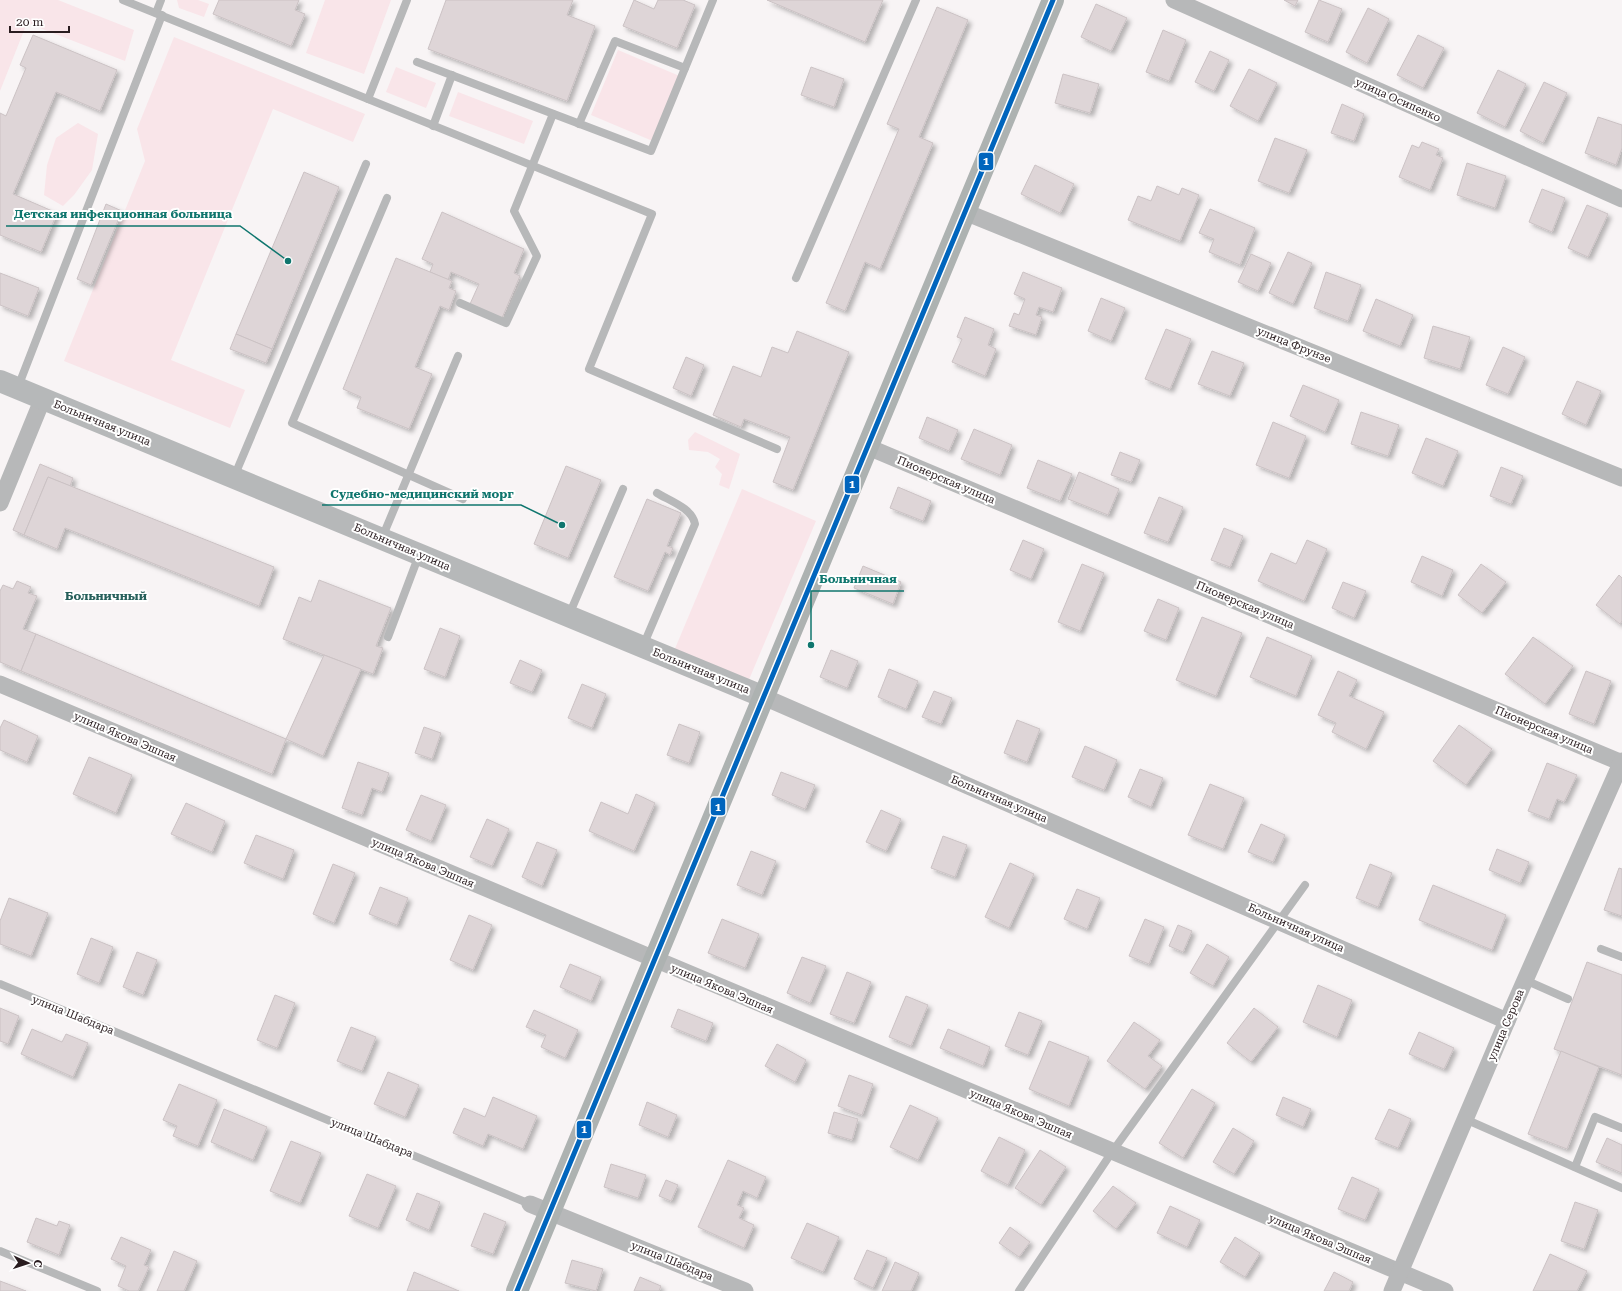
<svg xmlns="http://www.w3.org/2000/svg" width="1622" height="1291" font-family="'Roboto Serif',serif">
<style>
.green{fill:#f9e5e9}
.building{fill:#ded5d7;stroke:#cbc2c4;filter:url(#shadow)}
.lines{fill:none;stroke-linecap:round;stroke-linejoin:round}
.lane{stroke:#b7b8b9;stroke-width:8}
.street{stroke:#b7b8b9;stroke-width:17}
.secondary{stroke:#b6b8b9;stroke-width:22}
.primary{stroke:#adb2b1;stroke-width:22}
.bus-1-casing{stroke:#fff;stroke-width:8}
.bus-1{stroke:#0065bd;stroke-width:5}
.labels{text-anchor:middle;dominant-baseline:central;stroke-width:4;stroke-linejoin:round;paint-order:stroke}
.street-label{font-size:11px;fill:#291c1f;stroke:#fff}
.neighbourhood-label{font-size:12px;font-weight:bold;fill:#27605b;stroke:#fff}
.leader{fill:none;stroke:#0f766e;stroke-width:1.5}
.callout-dot{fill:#0f766e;stroke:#fff;stroke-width:1.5}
.callout-label{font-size:12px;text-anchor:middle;font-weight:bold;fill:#0f766e;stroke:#fff;stroke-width:4;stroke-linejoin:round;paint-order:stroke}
.line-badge{stroke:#fff;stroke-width:1.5}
.badge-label{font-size:11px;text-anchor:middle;font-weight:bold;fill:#fff}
</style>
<defs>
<filter id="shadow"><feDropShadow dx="3.5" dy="3.5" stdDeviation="2" flood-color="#0004"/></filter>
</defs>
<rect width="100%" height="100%" fill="#f8f4f5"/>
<g class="green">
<polygon points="0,0 58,0 134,30 125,61 27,23 0,91"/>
<polygon points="177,0 198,0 209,4 204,17 179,8"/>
<polygon points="325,0 391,0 364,74 306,53"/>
<polygon points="174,37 365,114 353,142 273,109 171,360 245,390 230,428 64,361 145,161 137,129"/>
<polygon points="618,50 682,77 655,142 591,115"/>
<polygon points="396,67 436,83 426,108 386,92"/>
<polygon points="458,92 533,121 524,144 449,116"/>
<polygon points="78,123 98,134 92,170 74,195 63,206 44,195 47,165 56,138"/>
<polygon points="695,432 740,454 729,489 719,485 722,474 715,467 720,459 708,452 689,450 688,440"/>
<polygon points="742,489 816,521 748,682 674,651"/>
</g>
<g class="building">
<polygon points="219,0 299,0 295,10 305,14 291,46 213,14"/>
<polygon points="446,0 573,0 567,15 595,26 567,101 428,49"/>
<polygon points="634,0 654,9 658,0 683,0 695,5 677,48 623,26"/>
<polygon points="767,0 883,0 865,42"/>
<polygon points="1284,0 1298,0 1295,6"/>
<polygon points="1319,0 1342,9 1328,42 1305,32"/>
<polygon points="1096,4 1127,18 1111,51 1081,37"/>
<polygon points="937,7 968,20 919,137 933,143 880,269 865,262 845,311 826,303 899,129 887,124"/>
<polygon points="1368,8 1389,19 1367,63 1346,52"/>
<polygon points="1163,30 1186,40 1169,81 1146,72"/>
<polygon points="33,35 117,70 100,111 56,92 13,194 57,213 41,252 0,235 0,113 6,116 26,68 20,65"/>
<polygon points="1418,35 1444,48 1423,88 1397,75"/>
<polygon points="1210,51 1229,60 1214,91 1195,82"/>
<polygon points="811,67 844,79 834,107 801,95"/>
<polygon points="1249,69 1277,83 1258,121 1230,106"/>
<polygon points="1498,70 1526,84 1505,127 1477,113"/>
<polygon points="1063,74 1099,84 1090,113 1055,103"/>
<polygon points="1544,82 1567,93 1543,143 1520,131"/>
<polygon points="1342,104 1364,114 1354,141 1331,133"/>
<polygon points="1598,117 1622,125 1622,148 1616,165 1585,153"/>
<polygon points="1275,138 1307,150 1289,193 1258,181"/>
<polygon points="1422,142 1439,149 1436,155 1443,158 1430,190 1399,177 1412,145 1419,148"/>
<polygon points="1467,163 1506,176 1495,208 1457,195"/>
<polygon points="1035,165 1074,184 1060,213 1021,194"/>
<polygon points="304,172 339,187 272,349 236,334"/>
<polygon points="1157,186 1179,195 1182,188 1199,195 1180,241 1128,220 1138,196 1151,201"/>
<polygon points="1542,189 1565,198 1552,232 1529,222"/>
<polygon points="106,204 122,211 91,285 77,279"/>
<polygon points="1587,205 1608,214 1588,257 1568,248"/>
<polygon points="1210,209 1255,228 1240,265 1209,252 1214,239 1199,233"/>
<polygon points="442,212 524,249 514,273 520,276 502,318 470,304 479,284 451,272 448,280 430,272 433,264 422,259"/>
<polygon points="1288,252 1312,263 1293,304 1269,293"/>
<polygon points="1251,254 1271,263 1258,291 1238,282"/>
<polygon points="396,258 452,281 449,288 456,291 449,310 440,306 415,367 432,374 409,429 357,408 361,397 343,389"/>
<polygon points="1023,272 1062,288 1053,312 1039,307 1036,315 1042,317 1036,335 1009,326 1014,313 1019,315 1025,299 1014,294"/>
<polygon points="1326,272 1361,285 1348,321 1314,308"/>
<polygon points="0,273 39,288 28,316 0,305"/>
<polygon points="1101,298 1125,308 1111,341 1088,331"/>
<polygon points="1376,299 1413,315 1400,346 1363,331"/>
<polygon points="965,317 994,329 988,345 996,349 985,376 952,362 962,339 957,337"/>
<polygon points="1433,326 1470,337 1460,369 1424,358"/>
<polygon points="1166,329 1191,339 1170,389 1145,379"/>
<polygon points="797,331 849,352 793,490 773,482 790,437 744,419 741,427 713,415 733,366 761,377 772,347 788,353"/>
<polygon points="236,334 272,349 266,363 230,349"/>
<polygon points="1503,347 1525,357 1508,394 1486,385"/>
<polygon points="1212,351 1244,363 1230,396 1198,384"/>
<polygon points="686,357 704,365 691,396 673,388"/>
<polygon points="1577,381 1601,391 1586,425 1562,414"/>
<polygon points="1303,385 1339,400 1325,432 1290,416"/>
<polygon points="1361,412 1399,425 1388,456 1351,444"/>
<polygon points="927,417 958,430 949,451 919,438"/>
<polygon points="1273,422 1306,436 1289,478 1256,465"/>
<polygon points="974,429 1012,445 1000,475 961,459"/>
<polygon points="1426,438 1458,451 1443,486 1412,473"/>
<polygon points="1120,452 1140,460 1131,482 1111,475"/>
<polygon points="1038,460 1072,474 1060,501 1027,488"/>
<polygon points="40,464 73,478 70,486 48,477 24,535 13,530"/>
<polygon points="566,466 601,480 568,558 534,544"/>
<polygon points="1501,467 1523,476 1511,504 1490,496"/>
<polygon points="1079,472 1119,489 1108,515 1068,499"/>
<polygon points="48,477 274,567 259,606 65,528 57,549 24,535"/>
<polygon points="898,487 931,501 923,521 890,508"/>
<polygon points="1159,497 1183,507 1168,542 1144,533"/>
<polygon points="647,499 681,513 667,546 673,548 670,555 665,552 648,591 614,577"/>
<polygon points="1224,528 1243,536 1230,567 1211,560"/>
<polygon points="1023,540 1044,549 1031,579 1010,570"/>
<polygon points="1307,540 1327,549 1304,601 1258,581 1271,553 1296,564"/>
<polygon points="1422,556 1453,570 1442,596 1411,582"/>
<polygon points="1082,564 1104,573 1080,631 1058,622"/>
<polygon points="1481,564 1506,582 1482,613 1458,595"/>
<polygon points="863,566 901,582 893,604 854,588"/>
<polygon points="1619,575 1622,578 1622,621 1620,624 1596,605"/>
<polygon points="319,580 391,608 376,646 383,648 373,674 283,639 299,597 311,602"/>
<polygon points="17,581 31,587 28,593 37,596 23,629 36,634 21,671 0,662 0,591 3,585 13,589"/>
<polygon points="1343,582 1366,591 1354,618 1332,608"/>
<polygon points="1158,599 1179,608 1166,640 1144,631"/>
<polygon points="1202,617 1242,633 1216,696 1176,680"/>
<polygon points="440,628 460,636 445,677 424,669"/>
<polygon points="36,634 286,739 272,774 21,671"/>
<polygon points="1267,637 1312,656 1296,696 1250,677"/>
<polygon points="1533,637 1573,666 1545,704 1505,674"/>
<polygon points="831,650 858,661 847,688 820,677"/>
<polygon points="324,655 361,669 323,756 286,739"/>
<polygon points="520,660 542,670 532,692 510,683"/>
<polygon points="889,669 918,681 906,709 878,697"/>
<polygon points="1338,671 1357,680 1349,696 1384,712 1366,749 1332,732 1336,723 1318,715"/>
<polygon points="1586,671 1611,681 1594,724 1569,714"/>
<polygon points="582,684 606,694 592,728 568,718"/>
<polygon points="934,691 952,698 941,724 922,717"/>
<polygon points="4,720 38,736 27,762 0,750 0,728"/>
<polygon points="1017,720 1040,729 1027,762 1004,753"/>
<polygon points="679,724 700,732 689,763 667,755"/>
<polygon points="1459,725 1492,749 1466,785 1433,761"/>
<polygon points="424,727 441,733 432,759 415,753"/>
<polygon points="1085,746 1117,760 1104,790 1072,777"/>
<polygon points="89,757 132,775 116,813 73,794"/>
<polygon points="358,762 389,773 382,792 372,788 362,815 342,808"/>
<polygon points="1547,763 1577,775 1564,802 1557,799 1549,819 1528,811"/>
<polygon points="1140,769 1163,778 1151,807 1128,797"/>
<polygon points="781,772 815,785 805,809 772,795"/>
<polygon points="1210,784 1244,798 1223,849 1188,835"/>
<polygon points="636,794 655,803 634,851 589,831 601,802 628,814"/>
<polygon points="421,795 446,805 431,841 406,830"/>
<polygon points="186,803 225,821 212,852 171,834"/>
<polygon points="881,810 901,819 886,851 866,842"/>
<polygon points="487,819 509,829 492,866 470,857"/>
<polygon points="1261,824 1285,835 1273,862 1248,852"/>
<polygon points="256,835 294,850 283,879 244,863"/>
<polygon points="943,836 967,845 955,877 931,868"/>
<polygon points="537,842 557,850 542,886 522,877"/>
<polygon points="1497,849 1529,862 1520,883 1489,870"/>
<polygon points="751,851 776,861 762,895 737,885"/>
<polygon points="1010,863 1034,874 1009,928 985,917"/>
<polygon points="333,864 355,873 334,923 313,914"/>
<polygon points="1370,864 1392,873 1378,907 1356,898"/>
<polygon points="1619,868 1622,869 1622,916 1604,910"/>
<polygon points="1433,885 1506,915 1492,950 1419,920"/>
<polygon points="380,887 408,898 397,925 369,914"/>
<polygon points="1077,889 1100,898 1087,929 1064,919"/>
<polygon points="9,898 48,913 31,956 0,944 0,921"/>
<polygon points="469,915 492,925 473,970 450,960"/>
<polygon points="722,919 759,934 745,968 708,953"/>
<polygon points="1145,919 1164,927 1149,964 1129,956"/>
<polygon points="1178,925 1192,931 1183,952 1169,946"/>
<polygon points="91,938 113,947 99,983 77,974"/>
<polygon points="1207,944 1229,957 1213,986 1190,973"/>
<polygon points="137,952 157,960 143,995 123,987"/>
<polygon points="802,957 826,966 810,1003 787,993"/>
<polygon points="1587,962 1622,975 1622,1075 1554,1049"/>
<polygon points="570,964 601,977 591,1001 560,987"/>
<polygon points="847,972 871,982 854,1023 830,1014"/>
<polygon points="1318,985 1352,1000 1337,1037 1303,1022"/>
<polygon points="275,995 295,1003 277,1048 257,1040"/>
<polygon points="906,996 928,1005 911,1046 889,1037"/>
<polygon points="0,1008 19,1016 8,1044 0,1041"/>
<polygon points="1254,1008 1278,1027 1251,1062 1227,1043"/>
<polygon points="678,1009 713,1023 706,1041 671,1027"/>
<polygon points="534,1010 578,1030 565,1058 541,1047 546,1035 526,1027"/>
<polygon points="1019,1012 1042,1021 1028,1055 1005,1046"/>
<polygon points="1134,1022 1160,1040 1148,1056 1162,1066 1145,1089 1107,1061"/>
<polygon points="351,1027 376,1037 362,1071 337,1061"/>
<polygon points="32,1029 62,1042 66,1034 88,1043 73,1077 21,1054"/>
<polygon points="948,1029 990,1047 983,1066 940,1048"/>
<polygon points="1419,1032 1454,1048 1444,1069 1409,1054"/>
<polygon points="1049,1041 1089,1057 1069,1106 1029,1089"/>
<polygon points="777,1044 806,1060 795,1082 765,1066"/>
<polygon points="1561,1051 1599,1067 1567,1149 1528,1134"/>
<polygon points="388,1072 419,1085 405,1117 374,1104"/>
<polygon points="849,1075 873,1084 862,1115 838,1106"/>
<polygon points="179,1084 217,1100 198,1146 173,1136 177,1126 163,1120"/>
<polygon points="1192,1089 1215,1103 1183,1158 1159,1143"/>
<polygon points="493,1097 537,1116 523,1149 488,1134 483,1146 453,1133 464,1108 485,1117"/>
<polygon points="1283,1097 1311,1109 1303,1127 1276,1115"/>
<polygon points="647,1102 677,1115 668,1137 639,1125"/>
<polygon points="910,1105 938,1118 918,1160 890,1147"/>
<polygon points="224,1109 267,1127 253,1160 211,1142"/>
<polygon points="1389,1109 1411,1119 1398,1148 1375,1139"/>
<polygon points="834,1112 858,1119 852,1140 828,1133"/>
<polygon points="1233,1128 1254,1141 1234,1174 1213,1162"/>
<polygon points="999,1137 1025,1150 1008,1185 981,1171"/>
<polygon points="1607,1138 1622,1145 1622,1173 1596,1162"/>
<polygon points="291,1141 321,1153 300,1203 270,1191"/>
<polygon points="1040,1150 1066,1167 1041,1205 1015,1188"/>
<polygon points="728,1160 766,1177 757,1198 743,1191 737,1205 744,1208 739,1218 754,1225 744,1248 698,1227"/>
<polygon points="611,1164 646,1175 638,1198 604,1187"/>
<polygon points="367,1174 396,1186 378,1228 349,1216"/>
<polygon points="1352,1177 1379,1189 1365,1220 1338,1209"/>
<polygon points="666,1180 678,1185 671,1201 659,1196"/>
<polygon points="1113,1186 1136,1203 1116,1229 1093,1211"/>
<polygon points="417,1193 440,1202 429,1230 406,1220"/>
<polygon points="1575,1202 1598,1210 1584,1249 1561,1241"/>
<polygon points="1170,1206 1200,1220 1187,1247 1157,1233"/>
<polygon points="484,1213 506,1222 493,1254 471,1246"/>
<polygon points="36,1218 57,1226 59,1221 70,1225 59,1255 27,1242"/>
<polygon points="807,1223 839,1237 823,1272 791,1258"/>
<polygon points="1010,1227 1030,1242 1019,1257 999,1243"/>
<polygon points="121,1237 151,1250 144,1265 149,1267 138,1291 129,1291 118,1286 126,1266 111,1259"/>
<polygon points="1235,1237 1260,1253 1245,1277 1220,1262"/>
<polygon points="867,1250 887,1258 873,1288 854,1279"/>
<polygon points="174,1251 197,1261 184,1291 157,1291"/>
<polygon points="1550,1254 1587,1271 1577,1291 1533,1291"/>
<polygon points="572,1260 603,1269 596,1291 565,1283"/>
<polygon points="895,1262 919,1273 911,1291 882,1291"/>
<polygon points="414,1272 459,1291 407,1291"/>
<polygon points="1334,1272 1353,1282 1349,1291 1324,1291"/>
<polygon points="640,1277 661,1286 659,1291 634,1291"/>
<polygon points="0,1281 26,1291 0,1291"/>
</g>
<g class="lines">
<g class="lane">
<polyline points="123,0 652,214 589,369 777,449"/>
<polyline points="156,13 161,0"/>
<polyline points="417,62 651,151 713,0"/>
<polyline points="368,99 407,0"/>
<polyline points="579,124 615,41 685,68"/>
<polyline points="433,126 452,75"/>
<polyline points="387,198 292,423 463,499"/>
<polyline points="796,278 916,0"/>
<polyline points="460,303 506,323 537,256 514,211 553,114"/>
<polyline points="18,387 162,15"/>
<polyline points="234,477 366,164"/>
<polyline points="382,538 458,356"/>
<polyline points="569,615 623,489"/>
<polyline points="388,637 419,555"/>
<path d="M643,646L695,524C692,508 670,501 657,493"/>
<polyline points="1601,949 1622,957"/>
<polyline points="1525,980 1568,999"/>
<polyline points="0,984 530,1204"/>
<polyline points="1465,1119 1622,1188"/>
<polyline points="1575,1167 1595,1117 1622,1128"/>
<polyline points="0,1251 97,1291"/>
<polyline points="1019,1291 1112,1152 1305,885"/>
</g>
<g class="street">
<polyline points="1174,0 1622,199"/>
<polyline points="965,212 1622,478"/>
<polyline points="868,447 1622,763"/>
<polyline points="0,503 43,398"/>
<polyline points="0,684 1445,1291"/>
<polyline points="764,697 1507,1021"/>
<polyline points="530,1204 745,1291"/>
<polyline points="1392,1291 1507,1021 1622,761"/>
</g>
<polyline class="secondary" points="0,381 764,697"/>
<polyline class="primary" points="517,1291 1053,0"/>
<g class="bus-1-casing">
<polyline id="bus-1" points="517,1291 1053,0"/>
</g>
<use href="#bus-1" class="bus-1"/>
</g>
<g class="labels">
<g class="street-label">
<text transform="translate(1398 100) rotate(24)">улица Осипенко</text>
<text transform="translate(1294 345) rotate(22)">улица Фрунзе</text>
<text transform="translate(102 423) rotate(22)">Больничная улица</text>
<text transform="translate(946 480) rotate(23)">Пионерская улица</text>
<text transform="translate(402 547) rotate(23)">Больничная улица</text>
<text transform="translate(1245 605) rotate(23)">Пионерская улица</text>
<text transform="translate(701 671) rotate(22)">Больничная улица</text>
<text transform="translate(1544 730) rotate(23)">Пионерская улица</text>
<text transform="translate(125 737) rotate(23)">улица Якова Эшпая</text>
<text transform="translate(999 799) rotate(23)">Больничная улица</text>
<text transform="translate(423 863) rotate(23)">улица Якова Эшпая</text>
<text transform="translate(1296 928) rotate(24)">Больничная улица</text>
<text transform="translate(722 989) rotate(23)">улица Якова Эшпая</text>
<text transform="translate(73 1015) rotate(22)">улица Шабдара</text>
<text transform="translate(1506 1025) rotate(-67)">улица Серова</text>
<text transform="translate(1021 1114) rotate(23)">улица Якова Эшпая</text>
<text transform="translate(372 1138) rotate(22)">улица Шабдара</text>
<text transform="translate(1320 1239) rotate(23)">улица Якова Эшпая</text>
<text transform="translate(672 1261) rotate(22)">улица Шабдара</text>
</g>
<g class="neighbourhood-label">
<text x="106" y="596">Больничный</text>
</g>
</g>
<path class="leader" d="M288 261L240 226H6M562 525L521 505H322M811 645L811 591H904"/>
<g class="callout-dot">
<circle cx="288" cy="261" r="4"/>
<circle cx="562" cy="525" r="4"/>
<circle cx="811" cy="645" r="4"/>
</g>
<g class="callout-label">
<text x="123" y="218">Детская инфекционная больница</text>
<text x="422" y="498">Судебно-медицинский морг</text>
<text x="858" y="583">Больничная</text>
</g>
<g class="line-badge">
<rect x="978" y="152" width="16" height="19" rx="4" fill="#0065bd"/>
<rect x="844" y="475" width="16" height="19" rx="4" fill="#0065bd"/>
<rect x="710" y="797" width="16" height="19" rx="4" fill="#0065bd"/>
<rect x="576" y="1120" width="16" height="19" rx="4" fill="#0065bd"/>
</g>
<g class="badge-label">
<text x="986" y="165">1</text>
<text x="852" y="488">1</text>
<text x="718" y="811">1</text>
<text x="584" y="1133">1</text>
</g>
<g transform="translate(28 1263) rotate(93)" stroke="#ffffff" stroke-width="3" paint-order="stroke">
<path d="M0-3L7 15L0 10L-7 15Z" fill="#291c1f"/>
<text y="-6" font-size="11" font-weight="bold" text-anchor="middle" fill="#291c1f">С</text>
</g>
<path d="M10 26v6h59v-6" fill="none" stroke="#291c1f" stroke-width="2"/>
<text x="16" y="26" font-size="12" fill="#291c1f" stroke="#ffffff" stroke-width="3" paint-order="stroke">20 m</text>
</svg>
